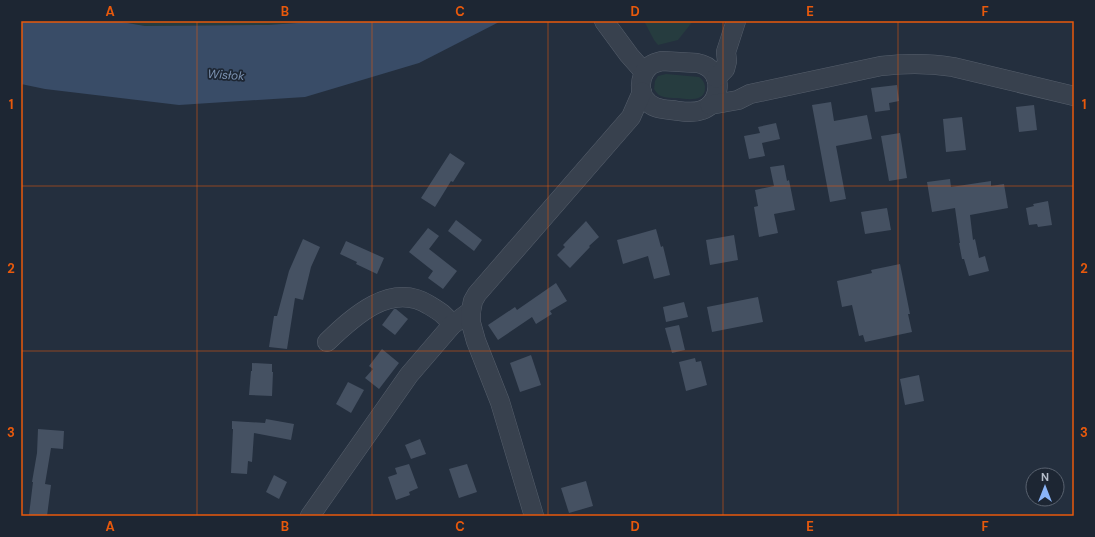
<svg xmlns="http://www.w3.org/2000/svg" width="1095" height="537" font-family="'DM Sans',sans-serif">
<style>
.green{fill:#263c3f}
.water{fill:#394c67}
.building{fill:#455162}
.lines{fill:none;stroke-linecap:round;stroke-linejoin:round}
.minor-casing{stroke:#565f6c;stroke-width:20}
.minor{stroke:#38414e;stroke-width:19}
.grid{fill:none;stroke:#e8590c;stroke-width:1;stroke-opacity:0.55}
.labels{text-anchor:middle;dominant-baseline:central;stroke-width:3.5;stroke-linejoin:round;paint-order:stroke}
.water-label{font-size:12px;font-style:italic;fill:#7c92b1;stroke:#1d2633}
.neatline{fill:none;stroke:#e8590c;stroke-width:1.5}
.grid-label{font-size:13px;text-anchor:middle;font-weight:bold;fill:#e8590c}
</style>
<rect width="100%" height="100%" fill="#242f3e"/>
<g class="green">
<polygon points="116,21 328,21 267,25 145,26"/>
<polygon points="644,21 693,21 678,40 658,45 654,40"/>
<path d="M666,74L699,77C702,79 705,83 705,87C706,103 686,99 677,98C672,98 666,98 661,96C658,95 656,92 654,89L655,81L658,76Z"/>
</g>
<polygon class="water" points="21,21 116,21 145,26 267,25 328,21 501,21 419,63 305,97 179,105 45,89 21,84"/>
<g class="building">
<polygon points="897,85 899,101 889,103 890,110 875,112 871,88"/>
<polygon points="831,102 834,121 867,115 872,139 836,146 846,199 830,202 812,105"/>
<polygon points="1034,105 1037,130 1019,132 1016,107"/>
<polygon points="962,117 966,150 946,152 943,119"/>
<polygon points="776,123 780,139 762,143 765,156 749,159 744,136 760,133 758,127"/>
<polygon points="900,133 907,178 889,181 881,136"/>
<polygon points="450,153 465,163 453,182 451,181 435,207 421,198"/>
<polygon points="784,165 787,181 789,180 795,210 774,214 778,233 759,237 754,207 758,206 755,190 774,186 770,167"/>
<polygon points="950,179 951,187 991,181 991,186 1004,184 1008,208 970,215 973,240 975,239 979,258 985,256 989,271 969,276 964,259 962,259 959,243 960,243 955,208 932,212 927,182"/>
<polygon points="1048,201 1052,225 1038,227 1037,224 1029,225 1026,208 1034,206 1033,204"/>
<polygon points="887,208 891,230 865,234 861,212"/>
<polygon points="456,220 482,240 474,251 448,231"/>
<polygon points="586,221 599,237 589,246 590,247 570,268 557,255 565,247 563,245"/>
<polygon points="428,228 439,236 429,249 457,271 443,289 428,278 433,271 409,252"/>
<polygon points="656,229 661,247 663,246 670,275 654,279 648,256 623,264 617,240"/>
<polygon points="734,235 738,260 710,265 706,240"/>
<polygon points="303,239 320,247 311,267 303,300 295,298 287,349 269,347 274,316 277,316 289,271"/>
<polygon points="346,241 384,258 377,274 356,264 357,262 340,254"/>
<polygon points="900,264 910,314 908,314 912,332 865,342 863,335 859,336 852,305 842,307 837,281 872,273 871,270"/>
<polygon points="556,283 567,301 550,311 552,314 536,324 532,317 498,340 488,325 515,307 517,310"/>
<polygon points="758,297 763,322 712,332 707,307"/>
<polygon points="684,302 688,317 666,322 663,307"/>
<polygon points="394,309 396,309 408,319 395,335 382,325"/>
<polygon points="679,325 685,350 672,353 665,328"/>
<polygon points="382,349 399,363 379,389 365,378 373,369 369,366"/>
<polygon points="531,355 541,385 520,392 510,363"/>
<polygon points="695,358 696,362 701,361 707,385 686,391 679,362"/>
<polygon points="252,363 272,364 272,372 273,372 272,396 249,395 251,371 252,371"/>
<polygon points="919,375 924,401 905,405 900,379"/>
<polygon points="348,382 364,390 351,413 336,404"/>
<polygon points="266,419 294,424 291,440 254,433 252,462 248,461 247,474 231,473 233,429 232,429 232,421 265,423"/>
<polygon points="38,429 64,431 63,449 51,448 45,484 51,485 47,516 29,515 33,482 32,482 37,453"/>
<polygon points="420,439 426,454 411,459 405,445"/>
<polygon points="409,464 418,488 409,492 410,495 396,500 388,477 397,474 395,468"/>
<polygon points="467,464 477,492 459,498 449,469"/>
<polygon points="274,475 287,482 279,499 266,492"/>
<polygon points="586,481 593,506 569,513 561,488"/>
</g>
<g class="lines">
<g class="minor-casing">
<g id="minor">
<polyline points="604,21 629,55 644,72"/>
<path d="M662,61L697,63C703,64 709,67 713,72C722,84 717,105 702,110C692,114 681,111 671,110C660,109 651,108 644,98C638,88 641,72 651,65C654,63 658,62 662,61Z"/>
<polyline points="716,78 725,69 727,61 726,52 736,21"/>
<path d="M710,105L738,100L750,94L881,66C906,63 929,63 953,67L1074,96"/>
<path d="M327,342C353,317 391,281 429,305C439,311 446,315 452,325"/>
<polyline points="310,516 409,375 452,325 471,311"/>
<polyline points="534,516 500,402 476,341 471,323 471,311 473,301 477,294 631,117 642,92"/>
</g>
</g>
<use href="#minor" class="minor"/>
</g>
<path class="grid" d="M197,21V516M372,21V516M548,21V516M723,21V516M898,21V516M21,186H1074M21,351H1074"/>
<g class="labels">
<g class="water-label">
<text transform="translate(226 75) rotate(4)">Wisłok</text>
</g>
</g>
<rect width="1095" height="537" fill="none" stroke="#1d2633" stroke-width="44"/>
<g transform="translate(1045 487)"><circle r="19" fill="#1d2633" stroke="#59626f"/>
<path d="M0-3L7 15L0 10L-7 15Z" fill="#8ab4f8"/>
<text y="-6" font-size="11" font-weight="bold" text-anchor="middle" fill="#b4bcc9">N</text>
</g>
<rect x="22" y="22" width="1051" height="493" class="neatline"/>
<g class="grid-label">
<text x="110" y="16">A</text>
<text x="285" y="16">B</text>
<text x="460" y="16">C</text>
<text x="635" y="16">D</text>
<text x="810" y="16">E</text>
<text x="985" y="16">F</text>
<text x="11" y="109">1</text>
<text x="1084" y="109">1</text>
<text x="11" y="273">2</text>
<text x="1084" y="273">2</text>
<text x="11" y="437">3</text>
<text x="1084" y="437">3</text>
<text x="110" y="531">A</text>
<text x="285" y="531">B</text>
<text x="460" y="531">C</text>
<text x="635" y="531">D</text>
<text x="810" y="531">E</text>
<text x="985" y="531">F</text>
</g>
</svg>
